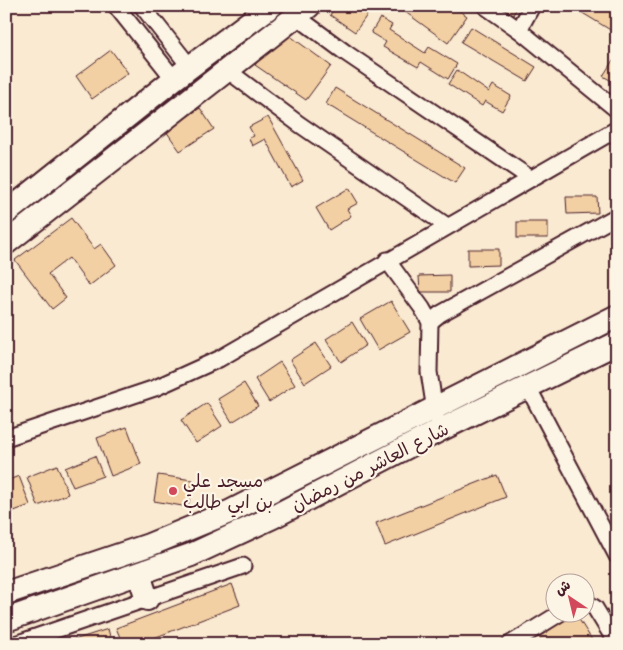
<svg xmlns="http://www.w3.org/2000/svg" width="623" height="650" font-family="'Shantell Sans','Playpen Sans Arabic',sans-serif">
<style>
.building{fill:#f2d0a3;stroke:#4a1f2b}
.lines{fill:none;stroke-linecap:round;stroke-linejoin:round}
.minor-casing{stroke:#4a1f2b;stroke-width:19}
.primary-casing{stroke:#4a1f2b;stroke-width:26}
.minor{stroke:#fcf5e5;stroke-width:15}
.primary{stroke:#fcf5e5;stroke-width:22}
.poi-dot{fill:#d1495b;stroke:#fcf5e5;stroke-width:2}
.labels{text-anchor:middle;dominant-baseline:central;stroke-width:4.5;stroke-linejoin:round;paint-order:stroke}
.street-label{font-size:18px;fill:#4a1f2b;stroke:#fcf5e5}
.poi-label{font-size:18px;fill:#4a1f2b;stroke:#fcf5e5;text-anchor:start}
</style>
<rect width="100%" height="100%" fill="#f9ead1"/>
<filter id="ink" filterUnits="userSpaceOnUse"><feTurbulence type="fractalNoise" baseFrequency=".02" numOctaves="2"/><feDisplacementMap in="SourceGraphic" scale="10" xChannelSelector="R" yChannelSelector="G"/><feConvolveMatrix kernelMatrix="1 2 1 2 8 2 1 2 1" color-interpolation-filters="sRGB"/></filter>
<g filter="url(#ink)">
<g class="building">
<polygon points="336,6 369,6 372,8 355,32 330,15"/>
<polygon points="397,6 453,6 467,16 448,43"/>
<polygon points="489,6 518,6 510,20"/>
<polygon points="571,6 608,6 617,11 617,34"/>
<polygon points="380,18 392,25 389,30 411,44 425,53 429,47 457,64 448,79 421,62 418,67 383,47 386,42 371,33"/>
<polygon points="471,27 536,67 527,81 461,42"/>
<polygon points="282,30 331,66 306,100 255,65"/>
<polygon points="111,50 128,73 92,99 76,76"/>
<polygon points="613,60 617,62 617,84 603,76"/>
<polygon points="457,70 489,92 493,85 511,96 502,111 485,101 482,106 448,84"/>
<polygon points="335,88 465,168 455,183 326,104"/>
<polygon points="200,108 214,129 180,151 166,131"/>
<polygon points="268,117 303,180 291,187 265,139 252,146 249,138 254,136 249,127"/>
<rect x="614" y="170" width="3" height="17"/>
<polygon points="349,188 358,203 347,209 351,216 329,230 316,208"/>
<polygon points="566,197 597,197 598,213 567,214"/>
<polygon points="71,218 94,249 101,244 116,265 89,286 69,258 48,274 66,298 52,309 15,260"/>
<rect x="517" y="222" width="31" height="16"/>
<polygon points="468,249 499,249 499,265 468,266"/>
<polygon points="450,275 450,292 420,292 419,276"/>
<polygon points="391,301 410,332 378,350 360,319"/>
<polygon points="352,322 366,345 341,362 326,339"/>
<polygon points="316,343 331,366 305,383 290,360"/>
<polygon points="280,362 295,385 269,402 255,379"/>
<polygon points="244,383 258,406 232,422 218,399"/>
<polygon points="207,403 222,426 196,443 181,420"/>
<polygon points="127,427 141,464 111,476 97,438"/>
<polygon points="95,456 103,476 73,487 65,468"/>
<polygon points="57,465 68,494 38,506 27,477"/>
<polygon points="158,475 193,480 188,507 154,501"/>
<polygon points="497,475 506,497 385,546 376,523"/>
<polygon points="19,476 30,505 6,514 6,481"/>
<polygon points="232,584 240,605 138,644 123,644 116,628"/>
<polygon points="575,613 592,640 586,644 543,644 539,637"/>
<polygon points="108,629 112,644 75,644 74,640"/>
</g>
<g class="lines">
<g class="minor-casing">
<g id="minor">
<polyline points="116,6 174,79"/>
<polyline points="142,6 190,67"/>
<polyline points="485,6 519,30 617,110"/>
<polyline points="296,16 346,53 530,178"/>
<polyline points="519,30 532,6"/>
<polyline points="227,70 299,124 447,226"/>
<polyline points="387,260 422,308 430,322 429,372 436,417"/>
<polyline points="430,322 440,314 617,216"/>
<polyline points="528,387 617,556"/>
<polyline points="6,438 155,388 219,359 617,129"/>
<polyline points="586,602 595,608 617,644"/>
<polyline points="15,644 243,566"/>
<polyline points="510,644 562,612"/>
</g>
</g>
<g class="primary-casing">
<g id="primary">
<polyline points="6,213 174,79 271,6"/>
<polyline points="6,243 309,6"/>
<polyline points="139,574 147,599"/>
<polyline points="6,593 149,545 229,512 617,316"/>
<polyline points="6,620 191,555 273,517 440,430 617,343"/>
</g>
</g>
<use href="#minor" class="minor"/>
<use href="#primary" class="primary"/>
</g>
</g>
<circle class="poi-dot" cx="173" cy="491" r="5"/>
<g class="labels">
<g class="street-label">
<text transform="translate(370 467) rotate(-27)">شارع العاشر من رمضان</text>
</g>
<g class="poi-label">
<text x="183" y="481">مسجد علي<tspan x="183" dy="21">بن ابي طالب</tspan></text>
</g>
</g>
<rect width="623" height="650" fill="none" stroke="#fcf5e5" stroke-width="25"/>
<rect x="12" y="12" width="598" height="625" fill="none" stroke="#4a1f2b" stroke-width="2" filter="url(#ink)"/>
<g transform="translate(570 598) rotate(325)"><circle r="24" fill="#fcf5e5" stroke="#b59f9b"/>
<path d="M0-4L9 19L0 12L-9 19Z" fill="#d1495b"/>
<text y="-8" font-size="14" font-weight="bold" text-anchor="middle" fill="#4a1f2b">ش</text>
</g>
</svg>
